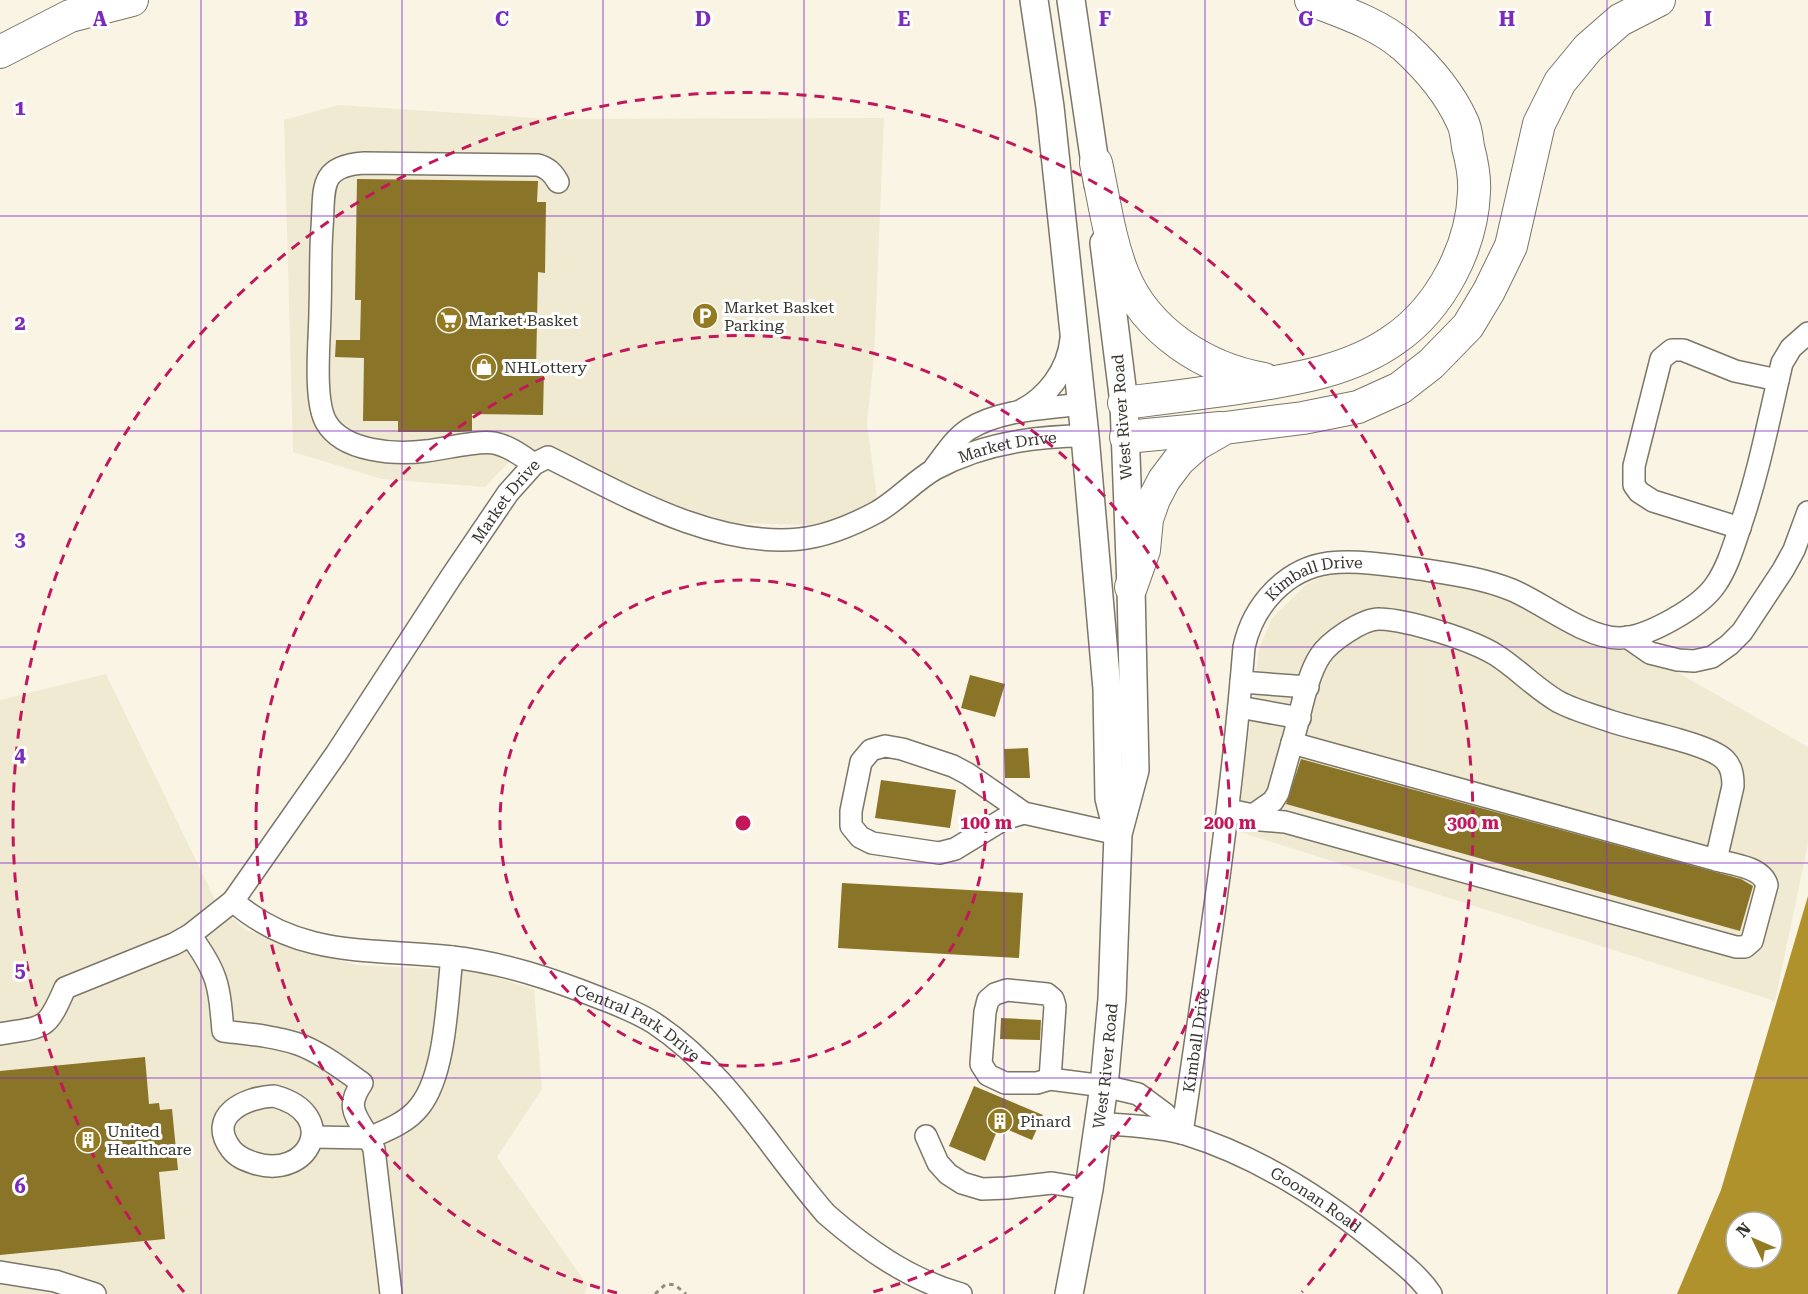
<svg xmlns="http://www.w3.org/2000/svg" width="1808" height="1294" font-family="'Roboto Serif',serif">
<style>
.built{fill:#f1ead2}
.water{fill:#af922b;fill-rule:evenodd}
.building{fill:#8a7428}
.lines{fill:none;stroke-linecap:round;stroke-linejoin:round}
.minor-casing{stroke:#7b7668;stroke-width:24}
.major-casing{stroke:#7b7668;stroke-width:30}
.highway-casing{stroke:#7b7668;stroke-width:34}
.path{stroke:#908d82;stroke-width:3;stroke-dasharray:4.5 4.5;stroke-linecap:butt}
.minor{stroke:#fff;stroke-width:21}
.major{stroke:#fff;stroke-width:27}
.highway{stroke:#fff;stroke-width:32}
.grid{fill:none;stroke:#7b2cbf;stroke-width:1.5;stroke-opacity:0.55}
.ring{fill:none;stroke:#c2185b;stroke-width:3;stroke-dasharray:10 8}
.labels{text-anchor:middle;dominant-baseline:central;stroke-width:6;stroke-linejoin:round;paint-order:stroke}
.poi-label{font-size:16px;fill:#37352f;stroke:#fff;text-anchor:start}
.street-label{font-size:16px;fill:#37352f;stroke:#fff}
.grid-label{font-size:20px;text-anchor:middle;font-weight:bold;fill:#7b2cbf;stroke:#fff;stroke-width:6;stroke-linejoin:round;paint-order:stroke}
.centre{fill:#c2185b;stroke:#fff;stroke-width:3}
.ring-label{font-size:18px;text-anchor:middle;font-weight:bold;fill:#c2185b;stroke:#fff;stroke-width:6;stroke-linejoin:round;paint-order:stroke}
</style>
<rect width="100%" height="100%" fill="#f9f4e4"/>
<g class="built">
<polygon points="338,105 550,119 884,118 874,357 867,424 877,498 845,517 810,525 730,523 623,487 522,448 485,487 382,479 293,452 284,120"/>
<polygon points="1339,569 1484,587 1617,638 1808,747 1808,844 1775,1001 1237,831 1259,649 1272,618 1307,584"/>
<polygon points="106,674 217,904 246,930 356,965 474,971 534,989 542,1089 497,1157 588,1286 584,1294 0,1294 0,700"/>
</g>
<path class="water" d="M1808,896V1294H1677L1721,1190ZM1736,1222H1772V1258H1736Z"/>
<g class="building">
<polygon points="357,179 538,181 537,202 546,202 545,273 538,272 536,371 544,371 543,415 472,414 472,431 459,432 398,432 398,421 363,421 364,358 335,357 336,340 360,340 361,300 355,300"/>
<polygon points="970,675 1005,684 995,717 961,708"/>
<polygon points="1028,748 1030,778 1005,778 1004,749"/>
<polygon points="1301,759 1741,879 1753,886 1740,931 1286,804"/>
<polygon points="881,780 956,790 950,828 875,818"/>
<polygon points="842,883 1023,893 1019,958 838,948"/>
<polygon points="1001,1018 1041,1020 1040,1040 1000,1039"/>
<polygon points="145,1057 149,1104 159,1103 160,1110 172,1109 178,1170 159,1172 165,1239 0,1255 0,1071"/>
<polygon points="974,1086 1043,1115 1032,1140 999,1126 985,1161 949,1146"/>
</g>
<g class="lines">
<g class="minor-casing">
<g id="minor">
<path d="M1020,411C1047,398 1068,370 1071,339"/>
<path d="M534,464C522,456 509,446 494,443C478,440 444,449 426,451C396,455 343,452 326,422C313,399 320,337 320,310C321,282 320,255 322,228C325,190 317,166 364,163L538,165C548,168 553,173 558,182"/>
<path d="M935,467C945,454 955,438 969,429C1001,409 1045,409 1081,404"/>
<polyline points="1740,528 1653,501 1639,492 1634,485 1634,466 1661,359 1672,350 1683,350 1735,371 1778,380"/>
<polyline points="1627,637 1650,653 1678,660 1694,661 1712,657 1729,645 1742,632 1783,570 1794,550 1808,512"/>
<polyline points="1241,682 1308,687"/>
<polyline points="1239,707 1300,718"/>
<path d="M1229,810L1253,815L1261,820L1285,822L1736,947H1745L1752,941L1767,885C1762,867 1732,864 1716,860L1733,786C1733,776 1732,767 1725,760C1709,743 1635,730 1610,721C1593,715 1574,710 1559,702C1536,689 1518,669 1496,655C1472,640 1409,620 1380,619C1363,618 1329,642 1320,656C1306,677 1300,718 1292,743L1716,860"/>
<polyline points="1024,813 968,774 953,766 902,749 885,746 871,750 861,762 851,811 851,826 860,837 872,843 939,853 955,849 1004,819 1024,813 1118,834"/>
<polyline points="1253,815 1273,801 1278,793 1292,743"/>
<path id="s1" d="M233,901C299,959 372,948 452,957C504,963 552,979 600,998C618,1005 637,1012 654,1023C727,1071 770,1150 826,1214C866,1249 910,1280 961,1294"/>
<path d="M190,935C218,973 219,984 223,1031C248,1034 274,1036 298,1044C322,1053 342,1069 362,1083C345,1108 356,1115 369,1138"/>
<path id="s2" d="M0,1034C45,1026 46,1032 65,988L174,944L190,935L233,901L336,754L451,577L508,493L534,464L548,457C623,494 713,548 800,539C826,536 853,525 877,512C898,500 914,481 935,469C981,444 1034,436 1085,436"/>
<polyline points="1050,1079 1055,1006 1053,999 1047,994 1007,990 995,994 988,1000 985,1012 981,1064 988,1075 1005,1083 1037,1083 1050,1079 1104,1086 1138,1094 1165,1114 1182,1133"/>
<path d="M274,1096C342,1114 309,1181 254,1163C245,1160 237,1157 231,1149C206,1116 245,1097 274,1096Z"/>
<path id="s3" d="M1099,1123C1127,1126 1158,1126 1185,1134C1260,1157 1326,1200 1386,1250C1402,1263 1420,1277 1431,1294"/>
<path id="s4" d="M1182,1133C1206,971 1231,810 1244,647C1253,606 1285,569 1329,563C1359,560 1389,565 1419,569C1451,574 1482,578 1512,590C1543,603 1586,638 1619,638C1647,638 1701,607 1716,584C1727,568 1733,548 1739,530C1758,476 1769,419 1782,363L1791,348L1808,333"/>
<polyline points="926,1136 938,1163 948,1174 962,1183 982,1189 1007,1188 1052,1183 1089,1189"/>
<polyline points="313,1137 369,1138"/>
<polyline points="0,1272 55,1281 95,1294"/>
<path d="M391,1294L374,1149L369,1138C388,1130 408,1122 420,1106C446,1073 447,999 452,957"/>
</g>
</g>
<g class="major-casing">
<g id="major">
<polyline points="1034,0 1050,107 1085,436 1107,689 1109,798 1117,830"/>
<polyline points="1071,0 1098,184"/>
<path id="s5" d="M1069,1294L1089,1189L1104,1086L1112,999L1118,834L1135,770L1131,587L1124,403L1104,243"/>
</g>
</g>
<g class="highway-casing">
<g id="highway">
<polyline points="0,52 70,16 132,0"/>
<path d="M1096,163C1104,199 1109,239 1123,274C1146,331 1205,369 1264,379"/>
<path d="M1124,403C1164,398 1205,393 1245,387C1297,379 1352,370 1395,339C1441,307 1472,247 1474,192C1475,177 1472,162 1468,147C1467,139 1466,128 1462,121C1449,92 1427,67 1404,46C1377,23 1342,12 1311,0"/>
<polyline points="1126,437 1220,428"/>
<polyline points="1131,587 1144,550 1147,519 1154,499 1164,480 1179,460 1197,444 1225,428 1303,418 1358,407 1400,388 1431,364 1468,326 1489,291 1511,246 1539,124 1560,82 1588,48 1620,20 1659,0"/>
</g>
</g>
<polyline class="path" points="655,1294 666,1284 675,1285 686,1294"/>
<use href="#minor" class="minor"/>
<use href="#major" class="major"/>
<use href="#highway" class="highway"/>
</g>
<path class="grid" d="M201,0V1294M402,0V1294M603,0V1294M804,0V1294M1004,0V1294M1205,0V1294M1406,0V1294M1607,0V1294M0,216H1808M0,431H1808M0,647H1808M0,863H1808M0,1078H1808"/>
<g class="ring">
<circle cx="743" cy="823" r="243"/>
<path d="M617 1293A487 487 0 1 1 869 1293"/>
<path d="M184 1292A730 730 0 1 1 1302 1292"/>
</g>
<defs>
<g id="parking-disc" transform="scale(1.35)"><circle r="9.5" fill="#947b22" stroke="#fff"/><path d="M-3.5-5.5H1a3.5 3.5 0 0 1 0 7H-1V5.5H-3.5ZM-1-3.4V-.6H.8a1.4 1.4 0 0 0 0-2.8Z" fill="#fff"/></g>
<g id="supermarket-disc" transform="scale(1.35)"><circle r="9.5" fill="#947b22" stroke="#fff"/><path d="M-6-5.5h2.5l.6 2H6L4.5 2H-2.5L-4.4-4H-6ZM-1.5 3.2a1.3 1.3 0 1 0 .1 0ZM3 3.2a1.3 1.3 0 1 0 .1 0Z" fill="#fff"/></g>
<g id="shop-disc" transform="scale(1.35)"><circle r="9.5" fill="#947b22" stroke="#fff"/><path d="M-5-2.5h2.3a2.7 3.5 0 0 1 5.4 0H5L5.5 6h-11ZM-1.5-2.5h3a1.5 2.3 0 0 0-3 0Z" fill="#fff"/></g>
<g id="building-disc" transform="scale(1.35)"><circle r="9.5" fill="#947b22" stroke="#fff"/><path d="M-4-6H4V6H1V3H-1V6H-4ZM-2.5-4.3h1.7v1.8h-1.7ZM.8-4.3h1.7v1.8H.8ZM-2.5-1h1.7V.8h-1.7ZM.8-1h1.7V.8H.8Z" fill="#fff"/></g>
</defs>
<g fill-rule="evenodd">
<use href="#parking-disc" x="705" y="316"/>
<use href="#supermarket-disc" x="449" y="320"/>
<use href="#shop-disc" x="484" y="367"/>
<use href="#building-disc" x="1000" y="1121"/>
<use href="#building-disc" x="88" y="1140"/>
</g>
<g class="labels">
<g class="poi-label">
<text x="724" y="307">Market Basket<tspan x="724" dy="18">Parking</tspan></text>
<text x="468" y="320">Market Basket</text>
<text x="504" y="367">NHLottery</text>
<text x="1020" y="1121">Pinard</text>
<text x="107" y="1131">United<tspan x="107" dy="18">Healthcare</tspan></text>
</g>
<g class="street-label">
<text transform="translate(1122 417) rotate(-94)">West River Road</text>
<text stroke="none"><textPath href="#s2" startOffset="1324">Market Drive</textPath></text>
<text stroke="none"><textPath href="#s2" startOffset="762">Market Drive</textPath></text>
<text stroke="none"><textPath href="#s4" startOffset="598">Kimball Drive</textPath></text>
<text stroke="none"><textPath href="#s1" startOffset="430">Central Park Drive</textPath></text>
<text stroke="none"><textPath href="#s4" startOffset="94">Kimball Drive</textPath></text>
<text stroke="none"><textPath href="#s5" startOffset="231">West River Road</textPath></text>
<text stroke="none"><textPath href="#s3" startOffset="234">Goonan Road</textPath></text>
</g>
</g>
<g class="grid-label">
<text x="100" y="26">A</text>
<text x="301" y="26">B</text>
<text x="502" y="26">C</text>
<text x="703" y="26">D</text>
<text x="904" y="26">E</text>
<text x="1105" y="26">F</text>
<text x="1306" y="26">G</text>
<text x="1507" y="26">H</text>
<text x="1708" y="26">I</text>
<text x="20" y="115">1</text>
<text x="20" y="330">2</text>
<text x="20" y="546">3</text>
<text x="20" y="762">4</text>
<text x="20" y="977">5</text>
<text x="20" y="1193">6</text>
</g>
<circle cx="743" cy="823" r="9" class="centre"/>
<g class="ring-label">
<text x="986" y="829">100 m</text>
<text x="1230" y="829">200 m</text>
<text x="1473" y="829">300 m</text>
</g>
<g transform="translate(1754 1240) rotate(314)"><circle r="28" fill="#ffffff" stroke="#afaeac" stroke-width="1.5"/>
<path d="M0-4.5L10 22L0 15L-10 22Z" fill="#947b22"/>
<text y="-9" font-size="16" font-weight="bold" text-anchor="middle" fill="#37352f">N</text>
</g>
</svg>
